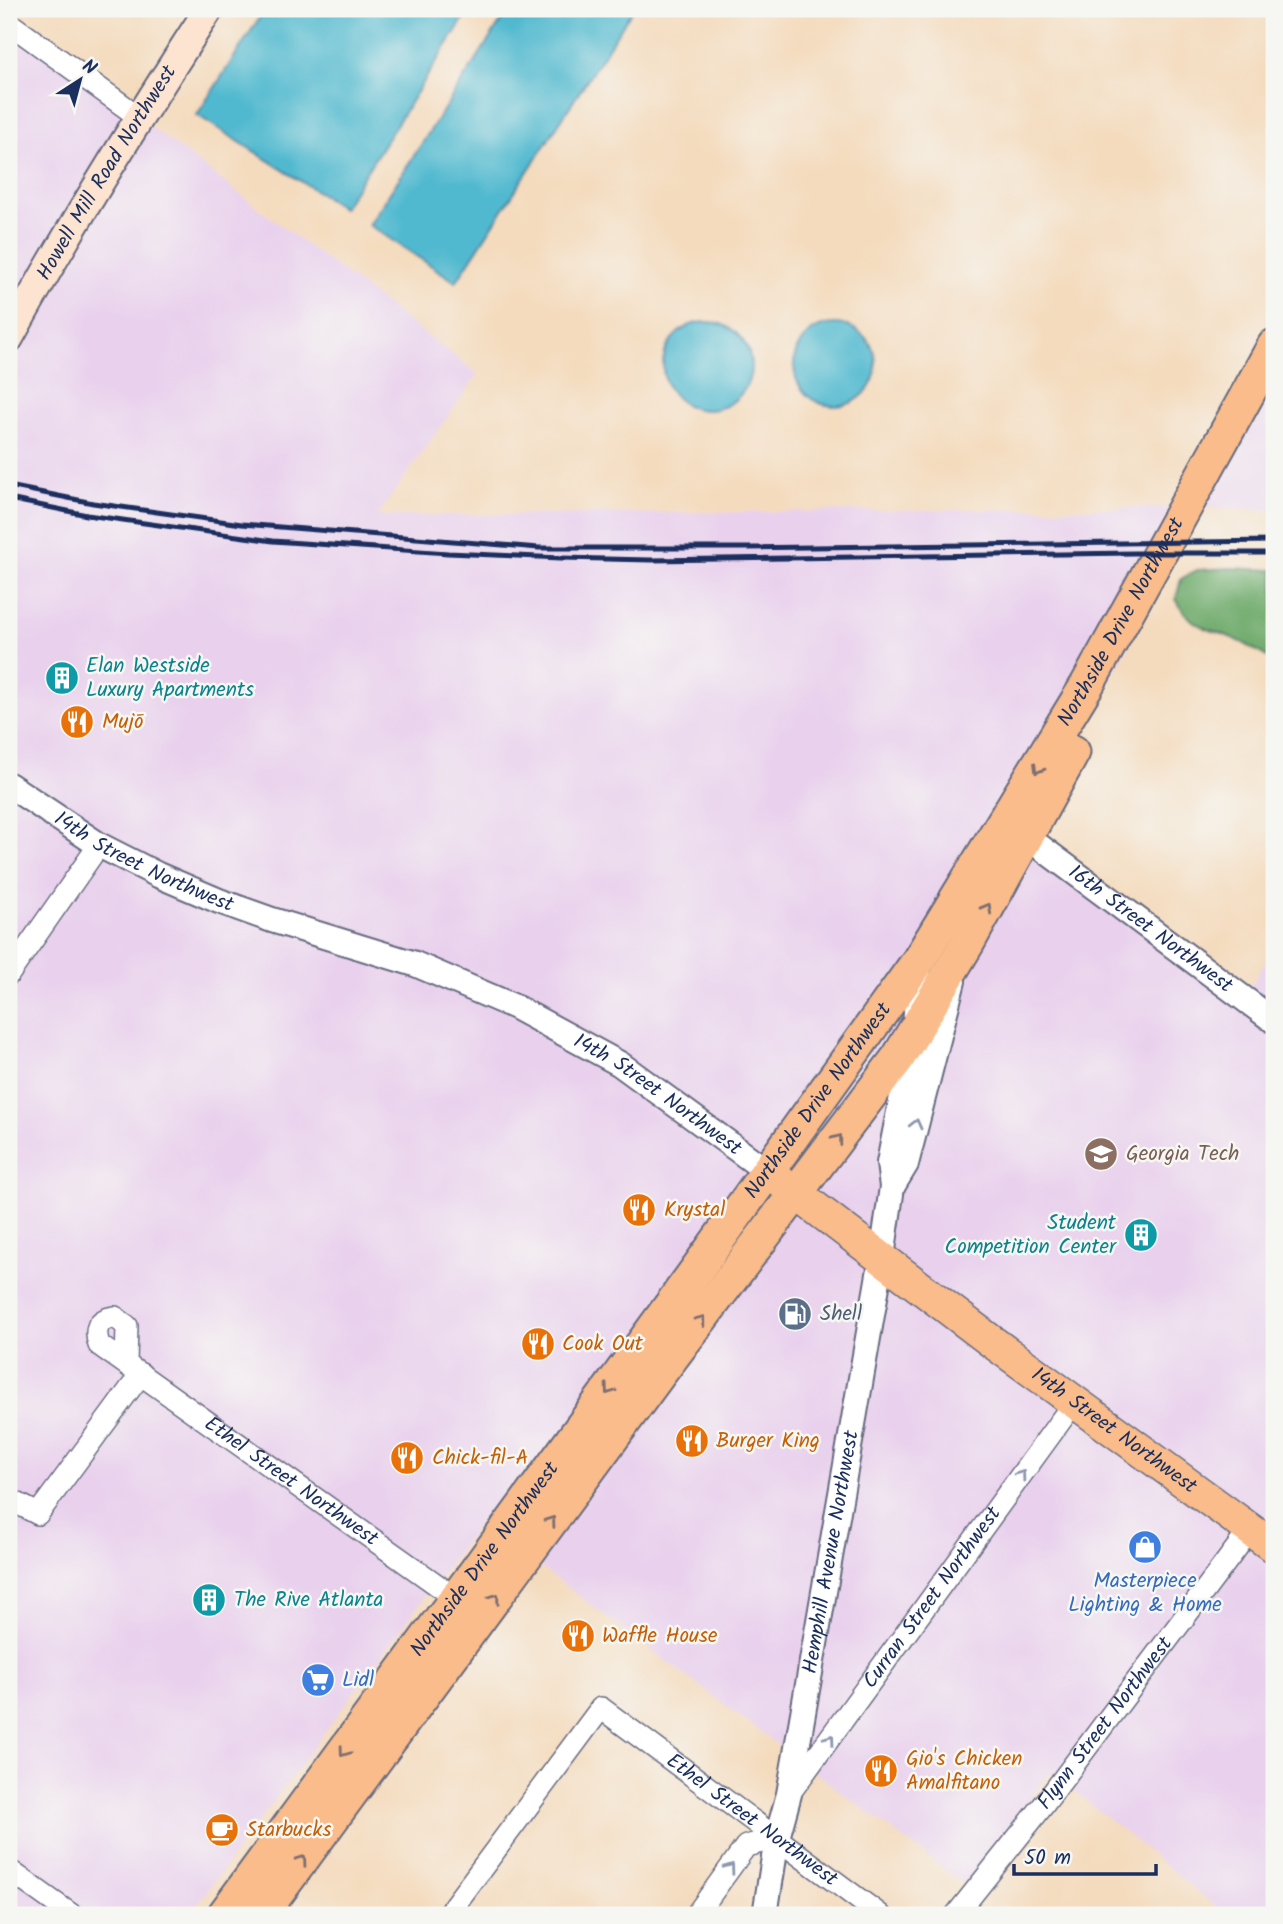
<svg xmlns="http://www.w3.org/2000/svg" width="1283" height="1924" font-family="Kalam,sans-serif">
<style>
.built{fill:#e9d1ed}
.forest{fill:#6eaa6b;stroke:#446c64;stroke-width:2}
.water{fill:#51b9cf;stroke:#367496;stroke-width:2}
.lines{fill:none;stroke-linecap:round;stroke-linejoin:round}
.minor-casing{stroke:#676b80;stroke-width:24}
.tertiary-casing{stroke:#676b80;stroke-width:28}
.secondary-casing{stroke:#676b80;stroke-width:32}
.primary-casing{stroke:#676b80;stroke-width:35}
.trunk-casing{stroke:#676b80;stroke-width:37}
.minor{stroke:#fff;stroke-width:21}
.tertiary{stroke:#fff;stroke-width:24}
.secondary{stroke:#fde4d0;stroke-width:28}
.primary{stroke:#f9bc8a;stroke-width:32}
.trunk{stroke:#f9bc8a;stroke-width:33}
.rail{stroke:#1b2f5e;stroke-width:5}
.oneway{stroke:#7f6e72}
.oneway2{stroke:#8d97ae}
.labels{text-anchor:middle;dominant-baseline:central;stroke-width:5;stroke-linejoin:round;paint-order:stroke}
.street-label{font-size:21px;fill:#1b2f5e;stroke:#f6f6f2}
.culture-label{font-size:21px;fill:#0d838f;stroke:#f6f6f2;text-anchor:start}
.food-label{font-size:21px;fill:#c56008;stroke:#f6f6f2;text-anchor:start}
.education-label{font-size:21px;fill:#785e54;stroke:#f6f6f2;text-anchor:start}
.service-label{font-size:21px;fill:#4e5e75;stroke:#f6f6f2;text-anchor:start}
.shop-label{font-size:21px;fill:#366cbe;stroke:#f6f6f2}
</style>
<rect width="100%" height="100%" fill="#f6f6f2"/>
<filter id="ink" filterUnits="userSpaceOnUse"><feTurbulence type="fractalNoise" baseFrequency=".0143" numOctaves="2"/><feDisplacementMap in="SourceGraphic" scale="14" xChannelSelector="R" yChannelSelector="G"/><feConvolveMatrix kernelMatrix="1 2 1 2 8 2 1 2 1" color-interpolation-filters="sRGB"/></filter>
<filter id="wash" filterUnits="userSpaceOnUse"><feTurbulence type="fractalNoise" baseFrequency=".00686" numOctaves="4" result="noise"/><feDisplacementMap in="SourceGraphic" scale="28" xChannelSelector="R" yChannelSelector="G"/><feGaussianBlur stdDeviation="1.57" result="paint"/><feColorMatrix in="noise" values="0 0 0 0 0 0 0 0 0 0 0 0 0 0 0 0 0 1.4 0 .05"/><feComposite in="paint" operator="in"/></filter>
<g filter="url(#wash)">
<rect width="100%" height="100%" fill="#f4dbbe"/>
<polygon class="built" points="9,24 148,125 478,374 377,516 1204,507 1274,381 1274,510 1204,507 1026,833 1241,1003 1274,947 1274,1909 1270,1915 1226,1915 1050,1771 967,1886 480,1522 189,1915 9,1915"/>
<path class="forest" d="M1231,568L1274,570V660C1263,656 1255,649 1245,644C1215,627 1194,634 1176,599L1181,579L1197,570Z"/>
<g class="water">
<polygon points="265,9 470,9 343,208 197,115"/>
<polygon points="509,9 633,9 456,282 369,225"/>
<circle cx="707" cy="366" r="44"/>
<circle cx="835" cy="365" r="41"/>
</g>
</g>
<g filter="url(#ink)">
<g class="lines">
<g class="minor-casing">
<g id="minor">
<polyline points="9,23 139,117"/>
<polyline points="9,974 99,845"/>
<path id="s1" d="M126,1363L127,1326L115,1317C97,1319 94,1329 99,1345L457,1599"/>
<polyline points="9,1499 38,1514 141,1374"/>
<path id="s2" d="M789,1794L1075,1401"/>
<polyline points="9,1870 72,1915"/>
<path id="s3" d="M447,1915L601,1708L880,1915"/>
<polyline points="696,1915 746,1846 777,1838"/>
<path id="s4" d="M956,1915L1042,1807L1250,1530"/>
</g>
</g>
<g class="tertiary-casing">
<g id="tertiary">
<path id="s5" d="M9,785L99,845L158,875L219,901L272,920L415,964L515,1007L620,1064L768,1172"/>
<path id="s6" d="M1027,837L1274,1021"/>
<polyline points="892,1187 906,1164 953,981"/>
<path id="s7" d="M765,1915L777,1838L789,1794L882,1257L892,1187L889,1163L915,1030L919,960"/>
</g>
</g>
<g class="secondary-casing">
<g id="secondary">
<path id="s8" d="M9,338C71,225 139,117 209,9"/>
</g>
</g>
<g class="primary-casing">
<g id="primary">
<path id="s9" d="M768,1172L991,1341L1274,1547"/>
</g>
</g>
<g class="trunk-casing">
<g id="trunk">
<path id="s10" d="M224,1915L693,1275L919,960L1087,685L1274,346"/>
<polyline points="261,1915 659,1374 898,1058 967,944 1073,752"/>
</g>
</g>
<use href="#minor" class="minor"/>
<use href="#tertiary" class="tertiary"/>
<use href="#secondary" class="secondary"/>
<use href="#primary" class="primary"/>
<use href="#trunk" class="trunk"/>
<g class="rail">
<polyline points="9,486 93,503 242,524 539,548 744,548 1274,541"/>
<polyline points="9,499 87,515 273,541 448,553 561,558 651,560 1134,553 1274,553"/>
</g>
</g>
<defs><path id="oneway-chevron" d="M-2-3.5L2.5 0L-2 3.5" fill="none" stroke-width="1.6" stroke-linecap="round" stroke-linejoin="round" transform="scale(1.75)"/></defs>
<g class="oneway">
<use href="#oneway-chevron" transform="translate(1038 769) rotate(121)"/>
<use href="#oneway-chevron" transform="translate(987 908) rotate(-61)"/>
<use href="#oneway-chevron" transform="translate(838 1139) rotate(-53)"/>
<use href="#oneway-chevron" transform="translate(701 1320) rotate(-53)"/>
<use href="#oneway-chevron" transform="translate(609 1390) rotate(126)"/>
<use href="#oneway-chevron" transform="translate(551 1521) rotate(-54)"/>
<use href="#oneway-chevron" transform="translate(495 1598) rotate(-54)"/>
<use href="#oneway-chevron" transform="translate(344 1752) rotate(126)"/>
<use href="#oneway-chevron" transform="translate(302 1860) rotate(-54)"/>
</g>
<g class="oneway2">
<use href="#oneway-chevron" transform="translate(916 1124) rotate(-76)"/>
<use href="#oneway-chevron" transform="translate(1021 1475) rotate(-54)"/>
<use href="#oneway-chevron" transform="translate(830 1739) rotate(-54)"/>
<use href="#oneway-chevron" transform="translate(730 1868) rotate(-54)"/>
</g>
</g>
<defs>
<g id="building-disc" transform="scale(1.75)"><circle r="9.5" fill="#0f9aa8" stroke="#f6f6f2"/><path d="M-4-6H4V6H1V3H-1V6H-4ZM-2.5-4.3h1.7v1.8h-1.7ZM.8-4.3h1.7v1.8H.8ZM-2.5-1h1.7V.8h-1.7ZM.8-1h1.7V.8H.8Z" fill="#fff"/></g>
<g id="restaurant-disc" transform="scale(1.75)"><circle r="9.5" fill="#e8710a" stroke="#f6f6f2"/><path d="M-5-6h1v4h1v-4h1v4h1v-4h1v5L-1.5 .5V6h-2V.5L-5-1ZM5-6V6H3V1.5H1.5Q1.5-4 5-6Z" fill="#fff"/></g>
<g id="university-disc" transform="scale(1.75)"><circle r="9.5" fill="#8d6e63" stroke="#f6f6f2"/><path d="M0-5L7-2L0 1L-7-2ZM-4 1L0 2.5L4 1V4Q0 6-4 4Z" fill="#fff"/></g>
<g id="fuel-disc" transform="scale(1.75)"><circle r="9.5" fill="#5c6f8a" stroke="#f6f6f2"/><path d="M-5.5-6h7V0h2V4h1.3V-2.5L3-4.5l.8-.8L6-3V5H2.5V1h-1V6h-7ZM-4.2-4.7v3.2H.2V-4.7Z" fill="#fff"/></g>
<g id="shop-disc" transform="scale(1.75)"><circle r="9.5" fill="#3f7fe0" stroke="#f6f6f2"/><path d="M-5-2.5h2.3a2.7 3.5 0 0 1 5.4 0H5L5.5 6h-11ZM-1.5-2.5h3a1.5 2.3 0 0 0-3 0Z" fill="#fff"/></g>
<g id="supermarket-disc" transform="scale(1.75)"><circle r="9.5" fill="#3f7fe0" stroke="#f6f6f2"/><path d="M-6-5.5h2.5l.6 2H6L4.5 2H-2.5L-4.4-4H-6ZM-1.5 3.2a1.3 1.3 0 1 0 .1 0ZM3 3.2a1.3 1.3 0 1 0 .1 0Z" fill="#fff"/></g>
<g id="cafe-disc" transform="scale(1.75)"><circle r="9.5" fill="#e8710a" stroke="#f6f6f2"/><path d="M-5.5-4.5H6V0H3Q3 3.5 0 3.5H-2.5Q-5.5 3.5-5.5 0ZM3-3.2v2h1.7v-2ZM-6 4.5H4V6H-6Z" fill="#fff"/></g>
</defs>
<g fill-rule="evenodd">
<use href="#building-disc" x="62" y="678"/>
<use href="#restaurant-disc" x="77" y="722"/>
<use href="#university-disc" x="1101" y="1154"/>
<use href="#restaurant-disc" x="639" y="1210"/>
<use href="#building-disc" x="1141" y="1235"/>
<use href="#fuel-disc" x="795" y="1314"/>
<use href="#restaurant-disc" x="538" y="1344"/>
<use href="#restaurant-disc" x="692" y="1441"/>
<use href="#restaurant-disc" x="407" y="1458"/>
<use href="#shop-disc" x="1145" y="1547"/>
<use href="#building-disc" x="209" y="1600"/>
<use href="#restaurant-disc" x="578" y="1636"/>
<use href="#supermarket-disc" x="318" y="1680"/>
<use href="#restaurant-disc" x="881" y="1771"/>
<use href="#cafe-disc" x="222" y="1830"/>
</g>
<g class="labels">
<g class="street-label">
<text stroke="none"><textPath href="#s8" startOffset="192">Howell Mill Road Northwest</textPath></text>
<text stroke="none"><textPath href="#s10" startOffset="1575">Northside Drive Northwest</textPath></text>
<text stroke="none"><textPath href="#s5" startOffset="156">14th Street Northwest</textPath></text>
<text stroke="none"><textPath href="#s6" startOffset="154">16th Street Northwest</textPath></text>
<text stroke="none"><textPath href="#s5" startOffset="723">14th Street Northwest</textPath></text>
<text stroke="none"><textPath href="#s10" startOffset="1008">Northside Drive Northwest</textPath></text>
<text stroke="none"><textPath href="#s9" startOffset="432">14th Street Northwest</textPath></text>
<text stroke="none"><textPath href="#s1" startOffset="327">Ethel Street Northwest</textPath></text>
<text stroke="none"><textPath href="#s7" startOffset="369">Hemphill Avenue Northwest</textPath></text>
<text stroke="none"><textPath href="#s10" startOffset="441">Northside Drive Northwest</textPath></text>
<text stroke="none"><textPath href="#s2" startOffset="243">Curran Street Northwest</textPath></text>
<text stroke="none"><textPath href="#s4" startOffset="243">Flynn Street Northwest</textPath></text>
<text stroke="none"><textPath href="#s3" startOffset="446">Ethel Street Northwest</textPath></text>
</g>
<g class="culture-label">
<text x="86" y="666">Elan Westside<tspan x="86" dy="24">Luxury Apartments</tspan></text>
<text x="1116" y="1223" text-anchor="end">Student<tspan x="1116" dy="24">Competition Center</tspan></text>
<text x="234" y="1600">The Rive Atlanta</text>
</g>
<g class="food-label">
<text x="102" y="722">Mujō</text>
<text x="664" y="1210">Krystal</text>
<text x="562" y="1344">Cook Out</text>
<text x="716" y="1441">Burger King</text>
<text x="432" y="1458">Chick-fil-A</text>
<text x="602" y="1636">Waffle House</text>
<text x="906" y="1759">Gio's Chicken<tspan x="906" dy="24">Amalfitano</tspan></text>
<text x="246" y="1830">Starbucks</text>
</g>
<g class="education-label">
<text x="1126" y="1154">Georgia Tech</text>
</g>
<g class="service-label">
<text x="820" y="1314">Shell</text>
</g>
<g class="shop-label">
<text x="1145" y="1581">Masterpiece<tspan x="1145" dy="24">Lighting &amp; Home</tspan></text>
<text x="342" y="1680" text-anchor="start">Lidl</text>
</g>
</g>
<rect width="1283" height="1924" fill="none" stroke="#f6f6f2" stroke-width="35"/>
<g transform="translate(80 80) rotate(36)" stroke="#f6f6f2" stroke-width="5" paint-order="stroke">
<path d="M0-5L12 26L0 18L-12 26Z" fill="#1b2f5e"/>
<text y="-10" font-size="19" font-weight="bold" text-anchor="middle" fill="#1b2f5e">N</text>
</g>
<path d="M1014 1864v10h142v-10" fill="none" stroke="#1b2f5e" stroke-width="3.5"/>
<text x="1024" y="1864" font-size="21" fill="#1b2f5e" stroke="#f6f6f2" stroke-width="5" paint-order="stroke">50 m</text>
</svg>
